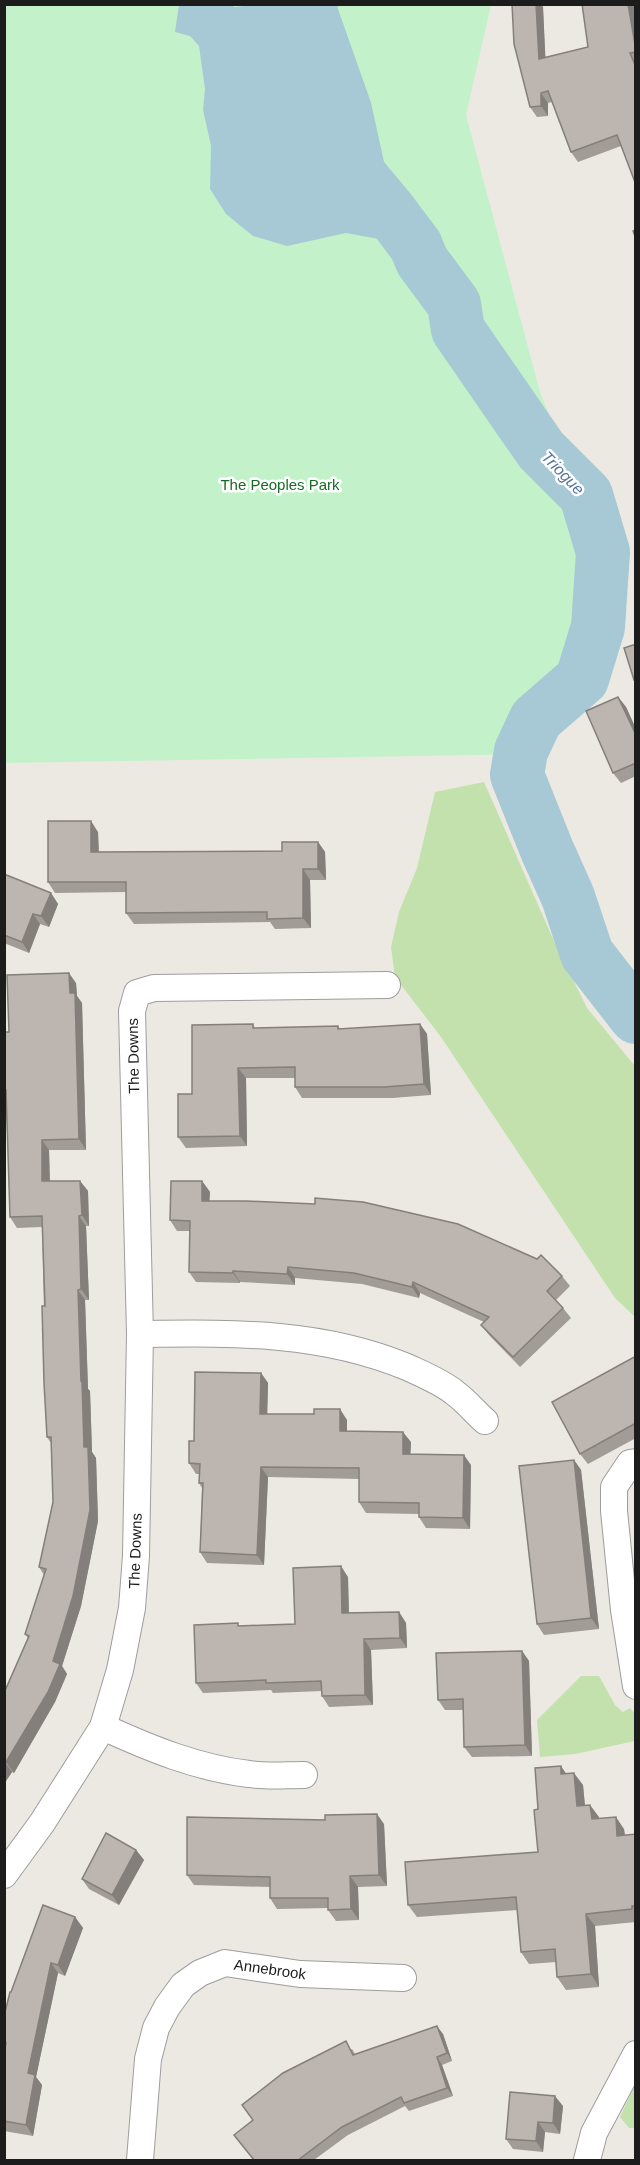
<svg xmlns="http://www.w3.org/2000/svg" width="640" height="2165" font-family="Helvetica,sans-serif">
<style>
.grass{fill:#c3e1ad}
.park{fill:#c3f2ca}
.water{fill:#a7c8d5}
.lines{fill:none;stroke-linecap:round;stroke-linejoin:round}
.river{stroke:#a7c8d5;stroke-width:54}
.street-casing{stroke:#9d9d9d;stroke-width:28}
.street{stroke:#fff;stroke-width:26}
.wall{fill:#a29c97}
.shaded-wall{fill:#847f7b}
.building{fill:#bcb5b0;stroke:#847f7b;stroke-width:1.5}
.labels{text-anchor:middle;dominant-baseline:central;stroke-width:5;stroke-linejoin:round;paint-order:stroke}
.park-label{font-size:15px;fill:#186b24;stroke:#fff}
.street-label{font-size:15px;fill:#1c1c1c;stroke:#fff}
.water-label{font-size:16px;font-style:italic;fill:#54759f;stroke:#fff}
</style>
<rect width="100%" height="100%" fill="#ece9e2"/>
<g class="grass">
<polygon points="484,782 554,941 587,1008 635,1066 635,1317 615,1298 441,1037 395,977 391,947 399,912 417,868 435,792"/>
<polygon points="581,1676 599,1676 615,1705 623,1712 630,1708 635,1714 635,1741 575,1754 540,1757 537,1720"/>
<polygon points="635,2084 635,2128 629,2128 620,2117"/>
</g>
<polygon class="park" points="4,5 491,5 466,115 540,392 568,462 594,492 613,552 614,645 585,696 540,754 5,763"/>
<polygon class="water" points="264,4 311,5 309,8 345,110 359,174 416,246 346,233 287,246 253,236 226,214 210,189 211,146 203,110 205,89 199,46 190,36 175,32 179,5 230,5 235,7"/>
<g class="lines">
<polyline class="river" points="311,4 309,8 345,110 359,174 389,210 416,246 422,261 454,304 458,330 541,450 586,495 603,552 598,627 582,679 536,719 521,751 517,775 547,850 568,897 587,954 636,1017"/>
<g class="street-casing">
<g id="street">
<path d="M140,1334C233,1333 320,1331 407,1367C422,1374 442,1382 455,1393C466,1401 475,1412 485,1421"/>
<polyline points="636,1462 630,1463 614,1487 614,1511 624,1610 636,1686"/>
<path d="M103,1727C149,1748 197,1768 249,1774C267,1777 286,1775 304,1775"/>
<polyline points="4,1875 42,1823 103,1727 120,1670 132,1608 136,1556 140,1334 132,1011 137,993 154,988 387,985"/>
<polyline points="140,2160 148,2059 156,2028 167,2007 183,1985 200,1973 225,1963 300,1974 403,1978"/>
<polyline points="587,2160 594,2133 636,2054"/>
</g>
</g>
<use href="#street" class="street"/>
</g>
<g class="wall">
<polygon points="512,4 541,4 543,7 545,57 588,47 582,4 634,4 636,15 636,185 621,146 578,162 571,152 552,102 548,103 548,116 537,117 530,107"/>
<polygon points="618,697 626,707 636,729 636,776 621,783 613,773"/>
<polygon points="98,832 99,852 282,851 318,842 325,852 326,880 310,880 311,928 275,929 270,922 134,924 126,913 126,892 55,893 48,882"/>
<polygon points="4,874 51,893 58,904 49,927 40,924 29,953 4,943"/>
<polygon points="76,983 77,996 82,1003 86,1150 49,1150 50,1181 80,1181 88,1191 89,1226 86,1226 89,1300 85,1300 88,1389 90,1391 92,1452 96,1458 98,1521 81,1606 62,1666 67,1674 55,1702 14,1773 12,1772 4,1784 4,1693 28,1638 25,1634 44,1575 39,1567 53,1502 51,1443 47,1437 42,1227 17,1228 10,1217 6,1101 4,1101 4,1032 9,1032"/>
<polygon points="253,1024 255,1028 338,1026 340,1029 420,1024 427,1034 431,1095 392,1098 302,1098 295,1087 295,1078 246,1078 247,1146 186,1148 178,1137 192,1094"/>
<polygon points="202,1181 210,1192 209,1201 562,1276 570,1286 556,1300 563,1308 571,1318 520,1367 489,1335 481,1325 484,1322 420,1293 419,1298 362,1284 295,1278 295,1285 240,1282 240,1283 196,1282 189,1272 190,1231 177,1231 170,1220"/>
<polygon points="636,1356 636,1438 588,1464 580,1454"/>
<polygon points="261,1373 268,1383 267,1414 347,1420 347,1431 411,1442 410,1454 471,1465 470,1529 426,1528 419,1517 419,1514 366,1513 359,1502 359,1479 268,1477 264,1565 207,1563 200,1552 202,1488 199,1483 199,1474 196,1474 189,1463 194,1441"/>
<polygon points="574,1460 581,1470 599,1629 544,1635 537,1624"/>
<polygon points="348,1577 349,1613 399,1612 406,1623 407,1648 371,1650 373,1705 329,1707 322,1696 322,1691 273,1693 271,1690 203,1693 196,1683 240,1626 295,1624"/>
<polygon points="522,1651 529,1661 532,1756 472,1757 464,1747 463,1710 445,1710 438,1700"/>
<polygon points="566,1774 583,1785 585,1806 590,1805 599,1819 624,1829 625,1835 636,1834 636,1922 595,1926 599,1987 566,1990 557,1977 556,1962 529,1964 521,1952 517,1910 417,1917 408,1905 538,1852 538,1809"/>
<polygon points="384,1824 387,1886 358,1887 359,1920 336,1921 328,1910 328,1908 277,1909 270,1898 270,1887 194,1885 187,1875"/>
<polygon points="136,1850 144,1860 119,1905 89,1889 82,1879"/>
<polygon points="75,1917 83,1928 65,1976 58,1973 36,2077 42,2085 33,2136 4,2131 4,2016 11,1992"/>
<polygon points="443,2034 452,2061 442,2065 453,2096 409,2111 405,2106 348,2135 314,2160 253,2160 253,2120 242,2105 352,2049 355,2054"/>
<polygon points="563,2106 560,2134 545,2132 543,2152 513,2149 506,2139"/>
</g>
<g class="shaded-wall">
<polygon points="536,4 541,4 543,7 546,69 539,59"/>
<polygon points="628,4 634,4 636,15 636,50"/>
<polygon points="541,93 548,103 548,116 541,106"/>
<polygon points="618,697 626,707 636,729 636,735"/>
<polygon points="91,821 98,832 99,863 91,852"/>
<polygon points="318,842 325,852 326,880 318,869"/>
<polygon points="303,869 310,880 311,928 303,918"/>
<polygon points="51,893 58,904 49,927 41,916"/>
<polygon points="33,914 40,924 29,953 22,942"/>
<polygon points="69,973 76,983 77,996 82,1003 86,1150 79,1139"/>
<polygon points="420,1024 427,1034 431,1095 424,1084"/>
<polygon points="238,1068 246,1078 247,1146 240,1136"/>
<polygon points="42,1140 49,1150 50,1191 42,1181"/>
<polygon points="80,1181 88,1191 89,1226 82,1215"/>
<polygon points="202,1181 210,1192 209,1211 202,1201"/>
<polygon points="79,1216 86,1226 89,1300 81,1289"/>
<polygon points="288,1267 295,1278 295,1285 287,1274"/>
<polygon points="233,1271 240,1282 240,1283 233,1273"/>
<polygon points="413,1282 420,1293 419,1298 412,1287"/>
<polygon points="78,1290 85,1300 88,1389 90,1391 92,1452 96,1458 98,1521 81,1606 62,1666 67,1674 55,1702 14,1773 6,1762 53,1661 81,1381"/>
<polygon points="261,1373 268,1383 267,1425 260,1414"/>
<polygon points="340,1409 347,1420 347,1441 340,1431"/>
<polygon points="403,1432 411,1442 410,1465 403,1454"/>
<polygon points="464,1455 471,1465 470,1529 463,1518"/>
<polygon points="574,1460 581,1470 599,1629 591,1618"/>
<polygon points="261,1467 268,1477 264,1565 257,1555"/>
<polygon points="341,1566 348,1577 349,1623 342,1613"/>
<polygon points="399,1612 406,1623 407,1648 400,1638"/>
<polygon points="364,1639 371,1650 373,1705 365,1695"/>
<polygon points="522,1651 529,1661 532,1756 525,1745"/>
<polygon points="4,1761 12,1772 4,1784"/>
<polygon points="561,1766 569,1778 561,1774"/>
<polygon points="574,1773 583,1785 586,1818 577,1806"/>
<polygon points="590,1805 599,1817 600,1832 592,1819"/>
<polygon points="377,1814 384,1824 387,1886 379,1875"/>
<polygon points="616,1817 624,1829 626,1848 617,1836"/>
<polygon points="136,1850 144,1860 119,1905 112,1895"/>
<polygon points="350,1876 358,1887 359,1920 351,1909"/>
<polygon points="586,1914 595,1926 599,1987 591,1974"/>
<polygon points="75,1917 83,1928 65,1976 58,1965"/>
<polygon points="51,1963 58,1973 36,2077 42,2085 33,2136 26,2125 28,2073"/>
<polygon points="437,2026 443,2034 452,2061 447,2053"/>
<polygon points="437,2057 442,2065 453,2096 447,2088"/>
<polygon points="555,2096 563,2106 560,2134 553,2123"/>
<polygon points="538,2122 545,2132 543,2152 536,2141"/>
</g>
<g class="building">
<polygon points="512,4 536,4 539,59 588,47 582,4 628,4 636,50 636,52 630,53 636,67 636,185 617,135 571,152 548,91 541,93 541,106 530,107 514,44"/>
<polygon points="636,230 636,239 633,231"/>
<polygon points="636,644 636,680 634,680 624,648"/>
<polygon points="618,697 636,735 636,763 613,773 586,711"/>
<polygon points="48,821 91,821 91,852 282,851 282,842 318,842 318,869 303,869 303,918 267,919 267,912 126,913 126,882 48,882"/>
<polygon points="4,874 51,893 41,916 33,914 22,942 4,935"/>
<polygon points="69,973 70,993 75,993 79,1139 42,1140 42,1181 80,1181 82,1215 79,1216 81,1289 78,1290 81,1381 82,1381 84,1447 88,1447 90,1510 73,1596 53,1661 60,1664 48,1692 6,1762 4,1761 4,1693 29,1636 25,1634 46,1569 39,1567 53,1502 51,1437 47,1437 44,1383 42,1306 45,1306 42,1216 10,1217 6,1090 4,1090 4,1032 9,1032 7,975"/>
<polygon points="253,1024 253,1028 338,1026 338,1029 420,1024 424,1084 384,1087 295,1087 295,1067 238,1068 240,1136 178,1137 178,1094 192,1094 192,1025"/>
<polygon points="171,1181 202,1181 202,1201 247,1201 315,1204 315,1198 363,1202 458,1224 537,1259 541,1255 562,1276 547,1291 563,1308 513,1357 481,1325 489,1317 413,1282 412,1287 354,1273 288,1267 287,1274 233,1271 233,1273 189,1272 190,1221 170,1220"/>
<polygon points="636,1356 636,1423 580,1454 552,1402"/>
<polygon points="195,1372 261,1373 260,1414 314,1414 314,1409 340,1409 340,1431 403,1432 403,1454 464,1455 463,1518 419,1517 419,1503 359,1502 359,1468 261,1467 257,1555 200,1552 203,1483 199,1483 200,1464 189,1463 189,1441 194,1441"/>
<polygon points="574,1460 591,1618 537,1624 519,1466"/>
<polygon points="341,1566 342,1613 399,1612 400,1638 364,1639 365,1695 322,1696 321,1681 266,1683 266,1680 196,1683 194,1625 238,1623 238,1626 295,1624 293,1568"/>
<polygon points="522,1651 525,1745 464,1747 463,1699 438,1700 436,1653"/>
<polygon points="561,1766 561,1774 574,1773 577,1806 590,1805 592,1819 616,1817 617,1836 636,1834 636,1906 632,1906 632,1909 586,1914 591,1974 557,1977 555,1949 521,1952 516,1897 408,1905 405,1862 538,1852 534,1810 538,1809 535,1768"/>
<polygon points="377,1814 379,1875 350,1876 351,1909 328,1910 328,1898 270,1898 270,1877 187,1875 187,1817 325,1820 325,1815"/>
<polygon points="106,1833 136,1850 112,1895 82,1879"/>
<polygon points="43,1905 75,1917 58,1965 51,1963 28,2073 35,2075 26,2125 4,2121 4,2053 6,2043 4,2043 4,2016 10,1992 11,1992"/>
<polygon points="437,2026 447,2053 437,2057 447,2088 404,2103 401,2097 342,2127 298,2160 254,2160 234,2135 253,2120 242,2105 283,2073 346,2041 353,2055"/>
<polygon points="510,2092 555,2096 553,2123 538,2122 536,2141 506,2139"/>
</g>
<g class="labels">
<g class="park-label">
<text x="280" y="484">The Peoples Park</text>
</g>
<g class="street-label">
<text transform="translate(133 1056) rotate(-91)">The Downs</text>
<text transform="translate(135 1551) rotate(-88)">The Downs</text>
<text transform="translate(270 1969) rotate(8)">Annebrook</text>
</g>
<g class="water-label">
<text transform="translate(563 473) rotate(46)">Triogue</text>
</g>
</g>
<rect width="640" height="2165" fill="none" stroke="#1c1c1c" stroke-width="12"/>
</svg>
